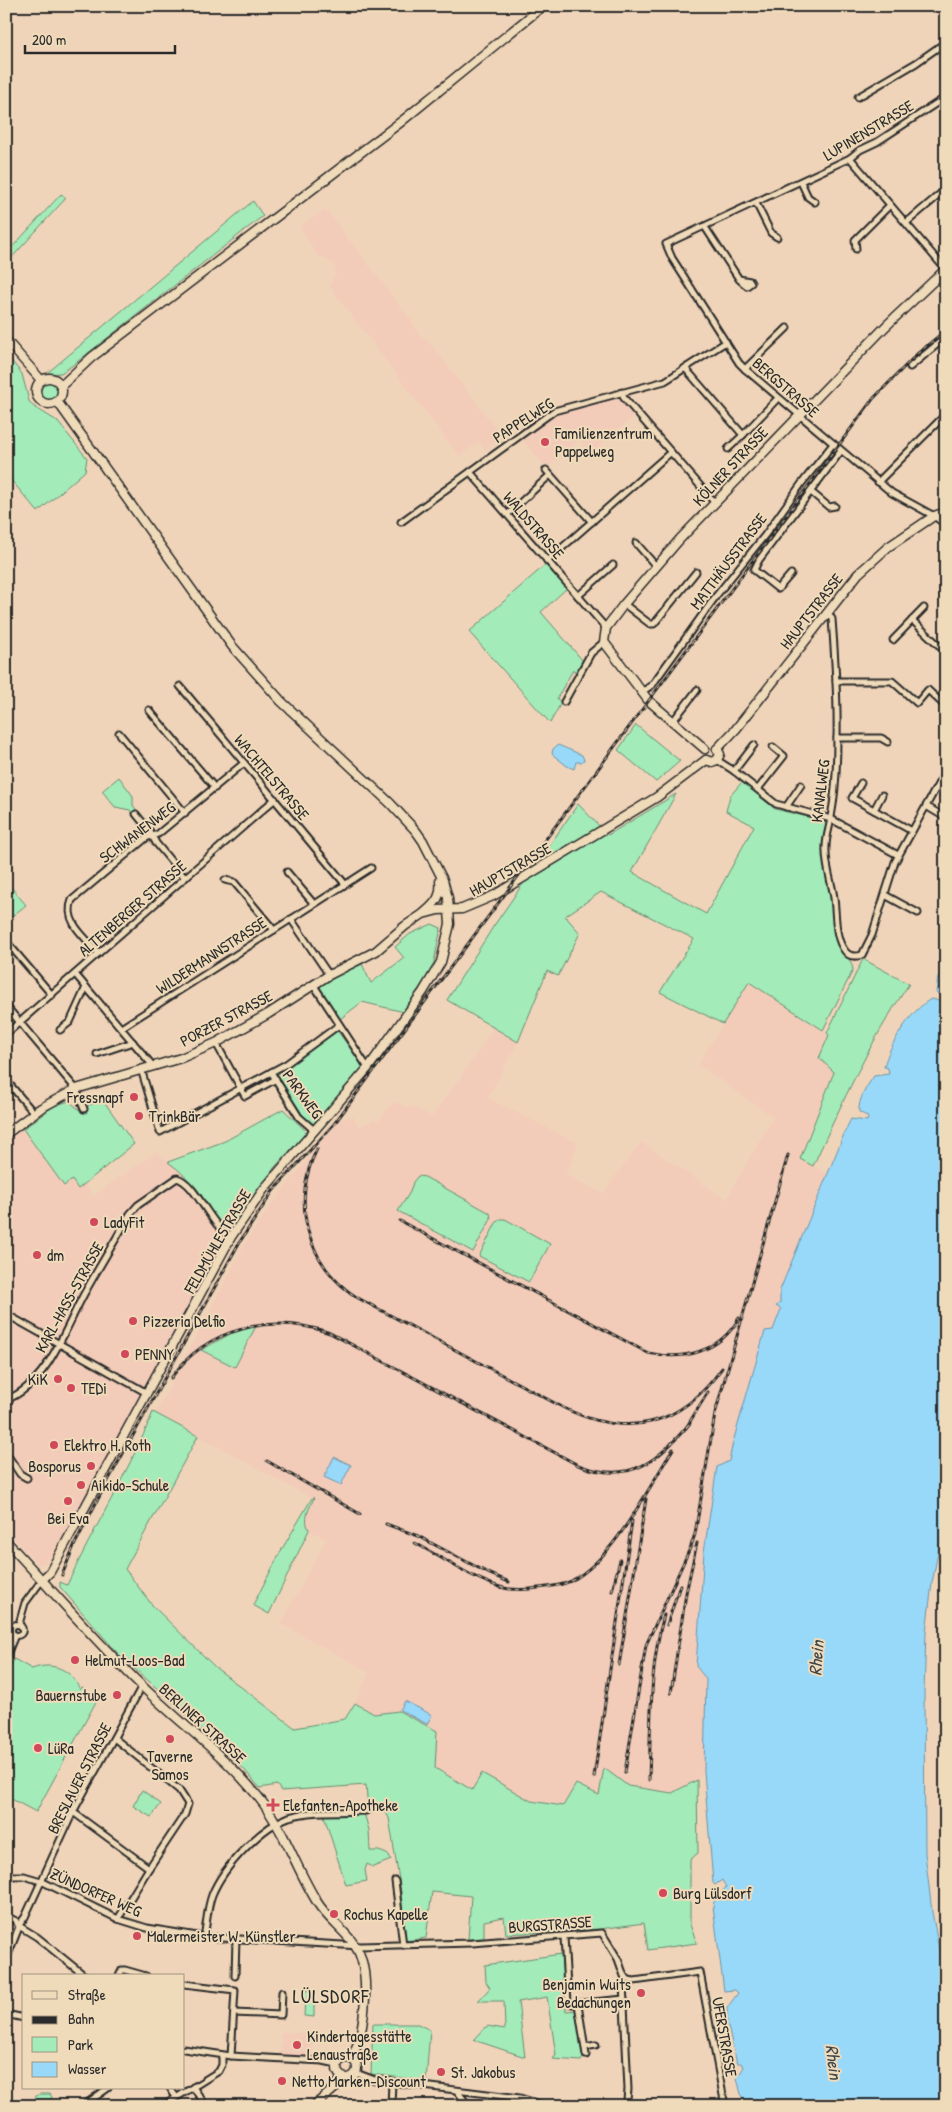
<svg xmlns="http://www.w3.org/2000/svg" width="952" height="2112" font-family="'Patrick Hand',sans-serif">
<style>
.built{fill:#f2ccb9;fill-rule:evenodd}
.green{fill:#a3ebb8;stroke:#678b72}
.water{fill:#98d9fa;stroke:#6c93a7}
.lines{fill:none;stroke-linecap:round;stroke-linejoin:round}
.street-casing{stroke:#2b2b2b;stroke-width:9}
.secondary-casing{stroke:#2b2b2b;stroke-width:11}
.street{stroke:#efdab9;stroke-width:5}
.secondary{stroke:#efdab9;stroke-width:8}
.rail-casing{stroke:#2b2b2b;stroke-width:3}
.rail{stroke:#efdab9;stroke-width:1;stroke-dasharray:4;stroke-linecap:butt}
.poi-dot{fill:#d1495b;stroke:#efdab9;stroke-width:2}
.labels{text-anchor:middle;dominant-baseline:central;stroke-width:4;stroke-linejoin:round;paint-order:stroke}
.street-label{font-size:16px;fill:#2b2b2b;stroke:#efdab9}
.poi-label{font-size:16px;fill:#2b2b2b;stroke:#efdab9;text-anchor:start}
.water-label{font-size:18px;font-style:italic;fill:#3b454a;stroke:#efdab9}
.quarter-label{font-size:19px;letter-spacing:1px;fill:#2b2b2b;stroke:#efdab9}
</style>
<rect width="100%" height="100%" fill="#f0d4b9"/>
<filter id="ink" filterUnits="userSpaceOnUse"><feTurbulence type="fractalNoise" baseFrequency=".02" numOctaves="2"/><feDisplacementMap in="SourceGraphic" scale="10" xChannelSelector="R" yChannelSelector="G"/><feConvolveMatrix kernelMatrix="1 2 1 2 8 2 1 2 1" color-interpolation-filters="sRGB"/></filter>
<g filter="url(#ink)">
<g class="built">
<polygon points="324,210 328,212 414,324 420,337 427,339 503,437 485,450 479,442 459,456 329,286 335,275 334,264 316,254 301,229 301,225"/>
<polygon points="618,395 636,415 591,454 579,440 547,468 520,438 555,412"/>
<path d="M749,982L829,1035L835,1072L800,1159L827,1173L780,1290L781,1309L773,1330L765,1332L704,1552L696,1666L706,1679L704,1771L697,1780L672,1793L628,1786L563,1806L531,1801L482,1773L472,1790L434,1768L399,1711L374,1714L355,1703L369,1672L281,1624L326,1539L309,1530L306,1524L307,1514L313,1499L156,1413L247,1239L271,1205L339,1120L353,1116L359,1126L374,1119L378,1121L394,1101L409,1109L410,1105L432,1116L482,1046L493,1028L518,1042L488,1098L578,1143L566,1175L603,1193L641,1142L726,1199L773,1117L698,1065ZM406,1701L432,1715L427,1724Z"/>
<polygon points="22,1129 63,1185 72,1180 78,1189 85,1184 93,1196 156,1152 180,1170 198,1191 222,1227 228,1229 148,1383 54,1553 45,1563 39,1565 6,1531 6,1141"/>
<polygon points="281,2032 314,2033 312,2057 280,2056"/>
</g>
<g class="green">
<polygon points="61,194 66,198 6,264 6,254"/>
<polygon points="253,201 263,216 73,365 61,373 46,374"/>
<polygon points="6,354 22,374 29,401 33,406 57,421 87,458 85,471 38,512 6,474"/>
<circle cx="49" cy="391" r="10"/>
<polygon points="545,565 567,588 541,612 583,661 578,672 573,670 557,698 561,703 550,723 469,632"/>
<polygon points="636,725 680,761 656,782 618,750"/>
<polygon points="119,777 133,796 133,805 137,811 133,814 130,810 115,807 102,791"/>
<path d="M742,782L775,809L828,822C819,851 827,869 831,897C834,913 835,927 840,943C843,952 852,960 853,970L823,1030L749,982L723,1024L660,992L694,939L601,892L565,916L580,933L558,976L547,971L518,1042L447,1000L493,927L578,804L608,835L676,794L632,872L706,914L754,826L726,811L730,796Z"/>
<polygon points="6,881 26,905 6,921"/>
<polygon points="432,924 441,928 433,967 404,1012 362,1002 340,1019 319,986 346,971 362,964 371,983 404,958 395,947 410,934"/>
<path d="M863,959L909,984C870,1041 842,1103 813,1166L800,1159L834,1072L819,1058L829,1035L827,1033Z"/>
<polygon points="336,1029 364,1067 313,1124 304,1118 277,1075"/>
<polygon points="103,1100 134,1144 78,1189 72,1180 64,1186 23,1129 54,1106 69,1101 82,1112 89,1105"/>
<path d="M283,1109L307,1132L274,1168L233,1228L222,1227C206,1204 192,1178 168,1162L225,1141Z"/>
<polygon points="418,1176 425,1177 490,1213 491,1219 473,1252 398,1211 410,1192 413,1182"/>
<polygon points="500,1219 505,1219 550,1244 529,1282 479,1256 496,1223"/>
<polygon points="256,1326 235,1367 201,1350 230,1334"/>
<path d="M153,1412L198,1436L125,1569L152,1605L216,1668L295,1728L345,1719L355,1703L374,1714L399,1711L437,1731L435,1768L472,1790L482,1773L531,1801L563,1806L576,1784L599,1795L604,1768L628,1786L672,1793L697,1780L698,1853L690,1860V1925L697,1943L648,1950L644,1923L600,1929L506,1934L504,1917L484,1921V1938L468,1939L471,1896L432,1892L426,1938L405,1941L401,1892L389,1818L384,1809H368L366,1785L281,1791L277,1785L260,1788L242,1767L167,1697L121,1657L60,1587V1582L67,1585C94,1527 129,1472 153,1412Z"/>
<path d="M312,1498H314C309,1509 303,1518 309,1530L269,1614L253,1605L282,1549Z"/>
<path d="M14,1659L32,1669C52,1661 72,1669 80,1690L82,1687L97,1700L36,1812L6,1796V1675Z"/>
<polygon points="142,1790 161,1804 151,1817 133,1806"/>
<polygon points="323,1813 364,1813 369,1830 370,1851 379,1851 389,1855 391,1860 373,1867 367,1864 365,1870 367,1881 346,1885"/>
<polygon points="561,1954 566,2011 578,2010 584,2056 581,2061 553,2059 556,2055 547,1997 518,2002 525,2057 474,2040 487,2026 505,2029 504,2001 478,2001 490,1988 486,1982 485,1965"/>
<polygon points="310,1989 314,1994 314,2017 304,2016 305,1999 302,1993"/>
<polygon points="373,2024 418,2024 430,2030 426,2081 371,2074"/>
<polygon points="40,2094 50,2094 52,2097 47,2106 31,2106 36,2096"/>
</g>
<g class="water">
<polygon points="558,745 582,755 584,760 581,762 576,762 574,769 567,766 552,754 553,749"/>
<path d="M946,965V1512L932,1583L926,1632L924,1694L925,1853L932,1912L946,1987V2106H744L737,2078L744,2067L741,2063H737L727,2023V2008L738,1993L735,1990L724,1991L713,1906L714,1902L726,1887L722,1880L715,1885L713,1883L704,1771L706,1679L696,1666L704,1552L717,1467L729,1461L733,1442L765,1331L773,1330L781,1309L776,1306L780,1303V1290L847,1127L851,1119L867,1121L868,1119L867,1116L859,1112C858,1099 867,1086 874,1076L889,1074L888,1068L884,1067C889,1045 911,1010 931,999L940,1001L941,996L936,992L938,977Z"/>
<polygon points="334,1457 351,1465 341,1485 324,1477"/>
<polygon points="405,1701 432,1715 427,1724 400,1710"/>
</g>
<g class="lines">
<g class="street-casing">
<g id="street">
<polyline points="858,97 916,63 946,42"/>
<polyline points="946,97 877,142 860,150 850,158 666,244 672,258 739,363 745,369 892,493 934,516 946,525"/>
<polyline points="850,158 946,270"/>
<polyline points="801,182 808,197 815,202"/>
<polyline points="756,203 771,233 777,237"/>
<polyline points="906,223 946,189"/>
<polyline points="705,227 739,279 747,286 751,283 750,281 739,279"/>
<polyline points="856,249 855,240 890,205"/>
<polyline points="910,367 946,337"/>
<polyline points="685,368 743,435 778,398"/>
<polyline points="745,369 787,328"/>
<polyline points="622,392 624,398 715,503"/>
<polyline points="728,449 743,435"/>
<polyline points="546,470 592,522"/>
<polyline points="470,472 606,628"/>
<polyline points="878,482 946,414"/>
<polyline points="811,492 829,507 835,506"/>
<polyline points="508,514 550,475"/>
<polyline points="401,522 554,411 665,381 726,342"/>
<polyline points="636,543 655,565"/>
<polyline points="547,561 671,452"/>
<polyline points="791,574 778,589 754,570 759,560 841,451"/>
<polyline points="578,596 613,565"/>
<polyline points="624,604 650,624 654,624 696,572"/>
<path d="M828,613L832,619C835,659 838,698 837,737C837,764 836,791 831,817C830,827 826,836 826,847C825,863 830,877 833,892C837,910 833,936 845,951C849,957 855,957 862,955L872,935L895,862L946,770"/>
<polyline points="912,620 946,652"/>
<polyline points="893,640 924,608"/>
<polyline points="836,681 892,681 917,703 928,690 946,707"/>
<polyline points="180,686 345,884"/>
<polyline points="642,692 652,685 716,596 765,535 802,483 833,444"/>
<polyline points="564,702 591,653 604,642"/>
<polyline points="149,710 215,788"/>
<polyline points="673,721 697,690"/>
<polyline points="119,733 185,813"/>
<polyline points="837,738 881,738 888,742"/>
<polyline points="717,760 734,771 776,804 831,819 898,855"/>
<polyline points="734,771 754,745"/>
<polyline points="861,783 852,798 912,831"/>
<polyline points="758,789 784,756 773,747"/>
<polyline points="926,806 946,818"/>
<polyline points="786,807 801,785"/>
<polyline points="874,810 882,795"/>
<polyline points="136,814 149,830 156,843 185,878"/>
<polyline points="287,872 314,904"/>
<polyline points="225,880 234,882 274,930"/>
<polyline points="885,895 918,913"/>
<polyline points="291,919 329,975"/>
<polyline points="6,941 52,995"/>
<path d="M99,953C86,938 63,922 72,900L146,838L158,834L244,763"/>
<polyline points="75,974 153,1066"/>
<polyline points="313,984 368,1068"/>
<polyline points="6,1006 76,1089 84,1109"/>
<polyline points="121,1028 371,868"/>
<polyline points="60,1030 70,1022 86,987"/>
<polyline points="6,1034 275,799"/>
<polyline points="216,1043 245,1096 276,1079"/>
<polyline points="97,1054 133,1042"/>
<polyline points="141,1069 160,1132 286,1064 339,1025"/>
<polyline points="271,1072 299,1117 315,1131"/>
<polyline points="6,1080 34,1113"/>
<polyline points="6,1314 147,1393"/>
<path d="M6,1400C48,1383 64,1331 84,1294C99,1267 115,1241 130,1214L138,1205L177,1178C197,1184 209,1225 231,1237"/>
<polyline points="6,1453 20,1474 27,1478"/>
<polyline points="19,1624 25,1603 42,1580"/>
<circle cx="17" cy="1630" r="5.5"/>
<polyline points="6,1657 15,1635"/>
<polyline points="114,1738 179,1790 188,1804 185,1814 149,1868 118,1919"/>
<polyline points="73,1812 149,1868"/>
<polyline points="6,1876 24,1876 41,1881 118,1919 147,1928 204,1937 360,1946 472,1943 602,1933 618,1959 624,1976 629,1980 634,1981 700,1972 725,2106"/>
<polyline points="395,1881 403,1945"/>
<polyline points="6,1916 16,1921 19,1927 6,1960"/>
<polyline points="19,1925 25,1917 73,1812 142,1686"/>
<polyline points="19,1926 37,1937 85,1976"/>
<path d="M204,1937C207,1923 207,1908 212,1895C223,1867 261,1827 289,1817C313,1810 341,1812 366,1811"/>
<polyline points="564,1937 568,2003 573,2004 624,1999"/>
<polyline points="119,1976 122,1970 125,1970 146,1976"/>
<polyline points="235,1976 236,1938"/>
<polyline points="184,1984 235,1990 231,2056"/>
<polyline points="578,2004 586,2055"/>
<polyline points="234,2013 281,2015 282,1992"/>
<polyline points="6,2014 24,2018"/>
<polyline points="585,2047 596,2045"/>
<polyline points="184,2049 231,2056 323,2061 337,2064"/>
<polyline points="356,2073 375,2080 520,2098 546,2106"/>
<polyline points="193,2087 206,2106"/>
<polyline points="170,2088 176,2097"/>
<polyline points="457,2091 469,2106"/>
<polyline points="83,2106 108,2088"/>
<polyline points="163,2106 219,2071 222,2065 222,2055"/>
<polyline points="391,2106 392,2082"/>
<polyline points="625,2106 627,2100 628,2089 623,1983 626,1978"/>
</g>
</g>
<g class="secondary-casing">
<g id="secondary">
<polyline points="6,340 41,380"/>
<circle cx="49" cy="391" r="13"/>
<polyline points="61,386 92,357 402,121 543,6"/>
<polyline points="705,749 648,700 604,642 606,628 624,604 680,539 886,326 946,269"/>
<polyline points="717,749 736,729 858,574 888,547 934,516 946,512"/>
<polyline points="706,760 712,762 717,760 720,754 717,749"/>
<path d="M424,913C436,903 442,896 440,881"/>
<polyline points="6,1134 41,1108 76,1089 181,1058 216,1043 268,1014 329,975 376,951 405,926 423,914 438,910 462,909 493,896 657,797 706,760"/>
<path d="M6,1541C52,1590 95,1641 143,1687C183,1726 229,1758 263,1803C286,1834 297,1870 317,1902C329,1922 354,1936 361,1958C369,1983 365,2036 351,2058"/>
<polyline points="42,1580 50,1572 63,1548 231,1237 264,1189 368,1068 423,992 441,962 450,924 448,898 443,880 423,841 416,831 390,803 281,701 232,646 57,401"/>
<circle cx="347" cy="2068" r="10"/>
<polyline points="314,2106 336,2087 342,2077"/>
</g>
</g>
<use href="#street" class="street"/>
<use href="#secondary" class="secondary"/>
<g class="rail-casing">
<g id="rail">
<path d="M317,1149C290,1202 307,1266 358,1298L564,1408C628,1439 680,1427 722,1368"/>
<path d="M400,1221L648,1353C684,1361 720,1352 739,1318"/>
<path d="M171,1378C207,1327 272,1313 330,1333L578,1465C630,1485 657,1462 690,1423"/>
<polyline points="686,1428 708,1392"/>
<polyline points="267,1461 360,1514"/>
<polyline points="386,1524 418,1536 488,1573 509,1582"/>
<path d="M415,1543C443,1558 471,1578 500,1587C513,1591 525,1590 538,1588C549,1587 561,1586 571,1581C614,1559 647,1490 673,1449"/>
<polyline points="62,1575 74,1546 98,1499 239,1243 273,1191 334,1124 873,399 917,354 946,330"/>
<polyline points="612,1591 620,1560"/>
<polyline points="667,1625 680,1585"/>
<polyline points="619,1665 646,1499"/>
<polyline points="671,1693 686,1593 697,1543"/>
<polyline points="625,1772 646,1645 691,1546 695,1534 715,1414 788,1155"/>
<polyline points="594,1777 632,1521"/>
<path d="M649,1780C651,1725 649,1668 664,1615"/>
</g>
</g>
<use href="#rail" class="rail"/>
</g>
</g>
<g class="poi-dot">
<circle cx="545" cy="442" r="5"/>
<circle cx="134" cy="1097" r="5"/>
<circle cx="139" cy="1116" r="5"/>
<circle cx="94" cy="1222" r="5"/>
<circle cx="37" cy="1255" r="5"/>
<circle cx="133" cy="1321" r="5"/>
<circle cx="125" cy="1354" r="5"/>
<circle cx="58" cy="1379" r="5"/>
<circle cx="71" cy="1388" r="5"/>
<circle cx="54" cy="1445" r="5"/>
<circle cx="91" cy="1466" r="5"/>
<circle cx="81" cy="1485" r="5"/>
<circle cx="68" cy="1501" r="5"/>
<circle cx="75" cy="1660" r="5"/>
<circle cx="117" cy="1695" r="5"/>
<circle cx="170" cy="1739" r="5"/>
<circle cx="38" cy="1748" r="5"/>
<path d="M270.5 1797.5h5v5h5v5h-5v5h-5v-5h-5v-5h5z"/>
<circle cx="663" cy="1893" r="5"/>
<circle cx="334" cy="1914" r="5"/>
<circle cx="137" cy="1936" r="5"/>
<circle cx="641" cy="1993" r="5"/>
<circle cx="297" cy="2045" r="5"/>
<circle cx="441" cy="2072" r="5"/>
<circle cx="282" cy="2081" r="5"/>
</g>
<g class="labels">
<g class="street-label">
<text transform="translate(868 130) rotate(-31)">LUPINENSTRASSE</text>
<text transform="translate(786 387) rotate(41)">BERGSTRASSE</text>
<text transform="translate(523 420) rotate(-33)">PAPPELWEG</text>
<text transform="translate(730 466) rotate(-47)">KÖLNER STRASSE</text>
<text transform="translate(534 525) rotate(49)">WALDSTRASSE</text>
<text transform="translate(728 561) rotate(-53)">MATTHÄUSSTRASSE</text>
<text transform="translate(811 611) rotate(-52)">HAUPTSTRASSE</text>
<text transform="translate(272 777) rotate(50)">WACHTELSTRASSE</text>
<text transform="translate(820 791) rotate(-83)">KANALWEG</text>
<text transform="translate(137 832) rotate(-37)">SCHWANENWEG</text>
<text transform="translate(510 869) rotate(-30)">HAUPTSTRASSE</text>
<text transform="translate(132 908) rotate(-41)">ALTENBERGER STRASSE</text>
<text transform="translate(211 955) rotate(-33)">WILDERMANNSTRASSE</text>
<text transform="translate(226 1018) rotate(-28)">PORZER STRASSE</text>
<text transform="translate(303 1094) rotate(54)">PARKWEG</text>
<text transform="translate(217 1241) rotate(-60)">FELDMÜHLESTRASSE</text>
<text transform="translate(69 1297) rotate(-61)">KARL-HASS-STRASSE</text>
<text transform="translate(203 1723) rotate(42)">BERLINER STRASSE</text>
<text transform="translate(79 1778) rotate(-63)">BRESLAUER STRASSE</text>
<text transform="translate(96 1892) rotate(24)">ZÜNDORFER WEG</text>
<text transform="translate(550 1924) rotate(-4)">BURGSTRASSE</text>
<text transform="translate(725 2037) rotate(80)">UFERSTRASSE</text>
</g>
<g class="poi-label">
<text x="555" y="433">Familienzentrum<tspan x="555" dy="18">Pappelweg</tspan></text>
<text x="124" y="1097" text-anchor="end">Fressnapf</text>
<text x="149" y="1116">TrinkBär</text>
<text x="104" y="1222">LadyFit</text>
<text x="47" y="1255">dm</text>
<text x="143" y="1321">Pizzeria Delfio</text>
<text x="135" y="1354">PENNY</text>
<text x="48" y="1379" text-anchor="end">KiK</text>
<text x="81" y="1388">TEDi</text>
<text x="64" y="1445">Elektro H. Roth</text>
<text x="81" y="1466" text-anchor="end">Bosporus</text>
<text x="91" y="1485">Aikido-Schule</text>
<text x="68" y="1518" text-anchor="middle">Bei Eva</text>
<text x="85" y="1660">Helmut-Loos-Bad</text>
<text x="107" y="1695" text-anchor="end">Bauernstube</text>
<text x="48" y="1748">LüRa</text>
<text x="170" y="1756" text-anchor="middle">Taverne<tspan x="170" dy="18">Samos</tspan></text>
<text x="283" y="1805">Elefanten-Apotheke</text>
<text x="673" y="1893">Burg Lülsdorf</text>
<text x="344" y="1914">Rochus Kapelle</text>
<text x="147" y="1936">Malermeister W. Künstler</text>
<text x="631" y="1984" text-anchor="end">Benjamin Wuits<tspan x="631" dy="18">Bedachungen</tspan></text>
<text x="307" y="2036">Kindertagesstätte<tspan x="307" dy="18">Lenaustraße</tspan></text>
<text x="451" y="2072">St. Jakobus</text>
<text x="292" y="2081">Netto Marken-Discount</text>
</g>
<g class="water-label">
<text transform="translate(816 1658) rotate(-86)">Rhein</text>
<text transform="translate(834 2062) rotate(83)">Rhein</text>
</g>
<g class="quarter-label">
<text x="331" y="1996">LÜLSDORF</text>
</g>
</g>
<rect width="952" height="2112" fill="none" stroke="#efdab9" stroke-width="25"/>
<rect x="12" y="12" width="927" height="2087" fill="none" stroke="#2b2b2b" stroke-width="2" filter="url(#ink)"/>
<rect x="22" y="1974" width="162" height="115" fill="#efdab9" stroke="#a19480"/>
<rect x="32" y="1991" width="25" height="8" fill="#efdab9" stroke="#a19480"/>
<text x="68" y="2000" font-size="15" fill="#2b2b2b">Straße</text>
<rect x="32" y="2016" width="25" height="8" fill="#2b2b2b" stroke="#a19480"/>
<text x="68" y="2024" font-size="15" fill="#2b2b2b">Bahn</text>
<rect x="32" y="2037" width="25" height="15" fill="#a3ebb8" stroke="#a19480"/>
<text x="68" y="2050" font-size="15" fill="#2b2b2b">Park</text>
<rect x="32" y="2062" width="25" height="15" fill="#98d9fa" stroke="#a19480"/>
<text x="68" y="2074" font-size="15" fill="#2b2b2b">Wasser</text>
<path d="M25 45v8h150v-8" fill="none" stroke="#2b2b2b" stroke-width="2.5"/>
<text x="32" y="45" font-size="15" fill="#2b2b2b" stroke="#efdab9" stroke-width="4" paint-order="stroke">200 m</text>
</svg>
